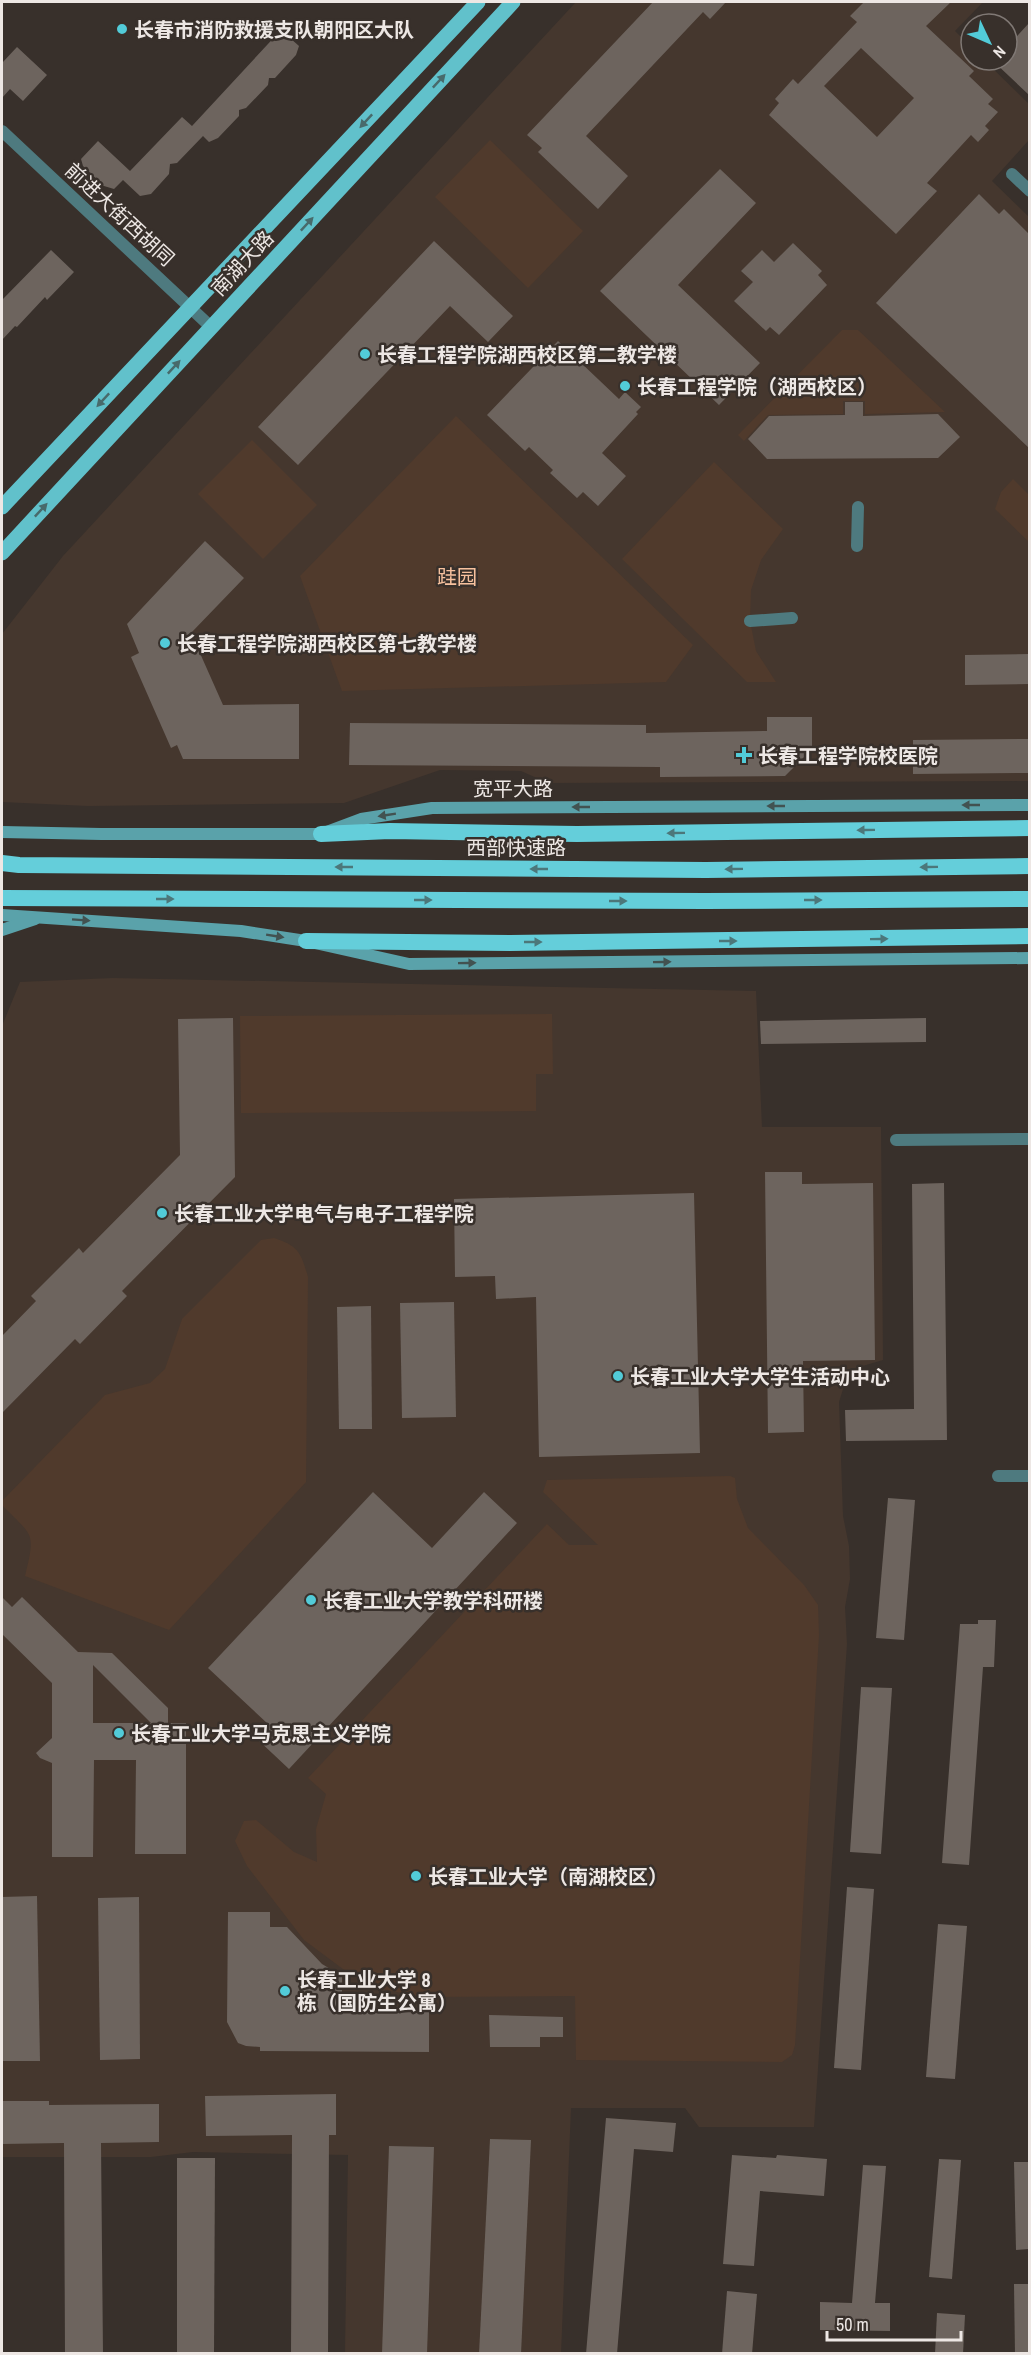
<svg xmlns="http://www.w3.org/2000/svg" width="1031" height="2355" font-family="'Archivo Narrow','Noto Sans SC',sans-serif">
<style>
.built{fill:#45372e}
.green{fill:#503a2c}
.building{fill:#6d645e;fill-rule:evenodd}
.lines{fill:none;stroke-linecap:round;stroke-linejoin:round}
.minor{stroke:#4e7a7f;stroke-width:12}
.secondary{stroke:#5aa2aa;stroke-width:12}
.primary{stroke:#61c1cb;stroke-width:15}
.trunk{stroke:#64ceda;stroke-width:16}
.oneway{fill:#486a6b}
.oneway2{fill:#425251}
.oneway3{fill:#4c777a}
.poi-dot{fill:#52cbd8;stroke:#38302b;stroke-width:2}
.labels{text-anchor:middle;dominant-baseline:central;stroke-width:5;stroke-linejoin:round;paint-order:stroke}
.poi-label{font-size:20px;font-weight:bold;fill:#ede7e4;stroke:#38302b;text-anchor:start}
.street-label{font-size:20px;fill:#ede7e4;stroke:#38302b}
.park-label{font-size:20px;fill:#f7c19e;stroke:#38302b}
</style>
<rect width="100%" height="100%" fill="#38302b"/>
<g class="built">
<polygon points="576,2 983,2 955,31 971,47 971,60 984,60 1029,104 1029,140 992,181 1029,217 1029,781 548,783 521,771 440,770 344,803 88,806 2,802 2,634 63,556"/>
<polygon points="113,978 756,991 762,1127 881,1127 883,1360 849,1370 839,1402 843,1516 849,1546 850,1579 845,1607 847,1644 814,2127 699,2127 685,2108 571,2108 561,2354 345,2353 348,2155 193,2152 151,2157 2,2157 2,1026 20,982"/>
</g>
<g class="green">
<polygon points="490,140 583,231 528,288 435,197"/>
<polygon points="842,330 858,330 945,412 865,414 865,401 843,401 843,414 768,415 744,441 738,435"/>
<polygon points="456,416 693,645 666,682 342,691 300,576"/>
<polygon points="252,440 317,505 263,559 198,494"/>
<polygon points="714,462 783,529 761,560 751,590 750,621 756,651 776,682 747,682 622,559"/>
<polygon points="1013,479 1029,495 1029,542 995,509 1001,492"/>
<polygon points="552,1014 553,1074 536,1074 536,1111 241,1113 240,1016"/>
<path d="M274,1238C299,1246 301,1253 308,1277L306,1482L169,1630L25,1576C36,1531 33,1537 2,1505V1501L105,1395L150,1383L165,1369L182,1319L261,1240Z"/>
<polygon points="730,1476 735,1478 737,1499 748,1528 804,1585 818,1605 819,1635 795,2045 792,2055 782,2062 576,2060 575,1996 420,1997 378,1988 351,1975 304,1940 247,1866 235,1841 244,1821 256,1820 294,1852 317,1862 316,1829 326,1794 308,1778 547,1524 569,1545 598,1545 543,1492 547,1480"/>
</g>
<g class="building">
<polygon points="653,2 726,2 710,19 703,12 586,136 628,176 598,209 538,152 542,148 527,135"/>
<path d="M864,2H951L926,26L974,71L969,76L993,99L988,104L998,112L985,126L989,130L978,142L971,135L927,183L937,191L896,234L769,115L779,103L775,99L793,79L798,84L857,22L850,16ZM861,48L914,98L877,137L824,86Z"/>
<polygon points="1029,23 1029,95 992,60 1007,60 1007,47"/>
<polygon points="281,30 299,46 296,55 275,78 269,78 268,85 246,108 239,110 239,116 218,138 209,142 203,136 177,163 170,164 169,174 151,194 140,196 123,180 114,189 104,186 83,166 81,159 98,141 130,171 182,117 192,126"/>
<polygon points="17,47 47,75 23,101 10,89 2,98 2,63"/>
<polygon points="720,169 756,203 678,285 760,363 719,405 600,291"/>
<polygon points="979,194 999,214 1004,209 1029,234 1029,448 876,303"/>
<polygon points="434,241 513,316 488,342 450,306 298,465 258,427"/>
<polygon points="793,243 822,271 818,275 827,285 779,335 770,327 766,331 734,301 753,282 741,271 762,250 774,262"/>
<polygon points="51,250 74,272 47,300 45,297 17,327 15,326 2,340 2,300"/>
<polygon points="558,341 619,399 625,392 641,407 636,412 638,414 602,453 626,476 598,506 583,492 577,498 550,473 553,470 529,447 525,451 487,415"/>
<polygon points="845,402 863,402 863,416 938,414 960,437 938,458 767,459 748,439 769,416 845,415"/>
<polygon points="205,541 244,578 191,633 223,705 299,704 299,759 183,759 177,745 171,748 131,657 139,653 127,624"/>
<polygon points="1029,654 1029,684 965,685 965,655"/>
<polygon points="767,717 812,717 812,749 785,776 660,777 660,767 349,765 350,723 646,725 646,733 767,731"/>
<polygon points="1029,739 1029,773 913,774 913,740"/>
<polygon points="233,1018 235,1177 122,1291 127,1296 80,1344 75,1339 2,1413 2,1336 36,1301 31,1296 79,1248 83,1253 180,1155 178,1019"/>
<polygon points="926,1018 926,1042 761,1044 760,1021"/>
<polygon points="765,1172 802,1172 802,1184 873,1183 875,1360 803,1361 804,1432 768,1433"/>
<polygon points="944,1183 947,1440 846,1441 845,1410 914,1409 912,1184"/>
<polygon points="694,1193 700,1453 539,1457 536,1297 496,1299 495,1276 455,1277 454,1199"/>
<polygon points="454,1302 456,1417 402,1418 400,1303"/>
<polygon points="371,1306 372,1429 339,1429 337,1307"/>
<polygon points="373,1492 432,1548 484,1492 517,1523 289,1769 256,1738 268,1724 208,1668"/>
<polygon points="888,1498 915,1500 904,1640 876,1638"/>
<path d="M2,1597L12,1607L22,1597L78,1652L112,1653L168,1708V1723H186V1854H135L136,1760H94L93,1857H52V1763L40,1758L36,1753L52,1738V1683L2,1634ZM93,1665L151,1723H93Z"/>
<polygon points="978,1620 996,1620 994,1667 983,1667 969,1865 942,1863 960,1624 978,1624"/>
<polygon points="861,1687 892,1688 881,1854 850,1852"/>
<polygon points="847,1887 874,1889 861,2070 834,2068"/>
<polygon points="37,1896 40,2061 2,2061 2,1897"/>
<polygon points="139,1897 140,2059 100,2060 98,1898"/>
<polygon points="228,1912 270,1912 270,1927 287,1927 322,1964 342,1976 342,2006 429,2007 429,2052 260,2051 260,2047 246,2046 238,2043 227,2022"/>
<polygon points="938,1924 967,1926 955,2079 926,2077"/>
<polygon points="489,2015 563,2017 563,2037 540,2037 540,2047 490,2047"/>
<polygon points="336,2094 336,2135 329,2135 328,2354 291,2354 292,2135 206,2136 205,2096"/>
<polygon points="2,2101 49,2101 49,2105 159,2104 159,2142 101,2143 103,2354 65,2354 64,2143 2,2144"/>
<polygon points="606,2118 676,2123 673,2152 634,2149 617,2354 586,2354"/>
<polygon points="490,2139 531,2140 521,2354 479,2354"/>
<polygon points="389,2146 434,2147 427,2354 382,2354"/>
<polygon points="732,2155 776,2158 777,2155 827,2159 824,2196 760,2191 754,2266 723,2264"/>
<polygon points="177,2158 215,2158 214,2354 177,2354"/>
<polygon points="939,2159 961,2160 952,2279 929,2277"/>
<polygon points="1014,2162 1029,2162 1029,2249 1016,2250"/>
<polygon points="863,2165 886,2166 875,2303 890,2303 890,2331 820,2330 820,2302 852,2303"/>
<polygon points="1014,2284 1029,2284 1029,2354 1015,2354"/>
<polygon points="727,2291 757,2294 752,2354 722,2354"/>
<polygon points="937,2313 965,2315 963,2354 935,2354"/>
</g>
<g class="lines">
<g class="minor">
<polyline points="2,131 211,327"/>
<polyline points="1012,174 1030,191"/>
<polyline points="857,546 858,507"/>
<polyline points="750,621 792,618"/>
<polyline points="896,1140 1030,1139"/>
<polyline points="998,1476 1030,1476"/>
</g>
<g class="secondary">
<polyline points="2,832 101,834 321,834 361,819 432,808 1030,805"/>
<polyline points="2,915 241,931 306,941 409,964 1030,958"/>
<polyline points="2,930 35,919"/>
</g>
<g class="primary">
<polyline points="2,507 478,2"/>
<polyline points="2,553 513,2"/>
</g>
<g class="trunk">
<polyline points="321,834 390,831 577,834 1030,828"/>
<polyline points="2,863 19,865 706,870 1030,866"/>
<polyline points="2,898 705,901 1030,899"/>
<polyline points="306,941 510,943 1030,936"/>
</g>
</g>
<defs><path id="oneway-solid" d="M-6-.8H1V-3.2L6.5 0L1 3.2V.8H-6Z" transform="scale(1.5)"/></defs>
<g class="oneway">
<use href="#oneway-solid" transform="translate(439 81) rotate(-47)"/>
<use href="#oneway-solid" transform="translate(366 121) rotate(133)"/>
<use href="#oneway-solid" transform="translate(307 224) rotate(-47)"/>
<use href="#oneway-solid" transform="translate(174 367) rotate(-47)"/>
<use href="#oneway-solid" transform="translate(103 400) rotate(133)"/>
<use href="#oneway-solid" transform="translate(41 510) rotate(-47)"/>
</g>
<g class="oneway2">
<use href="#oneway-solid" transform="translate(971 805) rotate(180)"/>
<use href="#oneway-solid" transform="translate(776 806) rotate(180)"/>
<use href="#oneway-solid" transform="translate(581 807) rotate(180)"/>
<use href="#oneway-solid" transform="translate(387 815) rotate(171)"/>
<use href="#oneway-solid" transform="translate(81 920) rotate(4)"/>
<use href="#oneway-solid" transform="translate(275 936) rotate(9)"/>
<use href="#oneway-solid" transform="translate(662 962) rotate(-1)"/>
<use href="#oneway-solid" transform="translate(467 963) rotate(-1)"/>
</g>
<g class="oneway3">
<use href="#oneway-solid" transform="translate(866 830) rotate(179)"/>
<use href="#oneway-solid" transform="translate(676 833) rotate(179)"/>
<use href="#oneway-solid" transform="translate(344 867) rotate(-180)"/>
<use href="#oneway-solid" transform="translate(929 867) rotate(179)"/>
<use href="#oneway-solid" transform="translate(539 869) rotate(-180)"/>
<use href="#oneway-solid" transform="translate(734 869) rotate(179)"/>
<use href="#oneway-solid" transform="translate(165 899)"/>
<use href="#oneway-solid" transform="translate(423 900)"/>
<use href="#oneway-solid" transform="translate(813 900)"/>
<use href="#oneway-solid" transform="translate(618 901)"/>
<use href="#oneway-solid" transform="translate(879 939) rotate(-1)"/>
<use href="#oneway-solid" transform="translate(728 941)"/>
<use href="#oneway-solid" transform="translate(533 942)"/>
</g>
<g class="poi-dot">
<circle cx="122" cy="29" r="6"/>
<circle cx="365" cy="354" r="6"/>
<circle cx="625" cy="386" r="6"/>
<circle cx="165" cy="643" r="6"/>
<path d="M741 746h6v6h6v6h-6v6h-6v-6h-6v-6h6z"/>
<circle cx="162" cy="1213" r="6"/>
<circle cx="618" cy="1376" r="6"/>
<circle cx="311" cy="1600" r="6"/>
<circle cx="119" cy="1733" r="6"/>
<circle cx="416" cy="1876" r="6"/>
<circle cx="285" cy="1991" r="6"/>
</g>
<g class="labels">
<g class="poi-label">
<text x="134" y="29">长春市消防救援支队朝阳区大队</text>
<text x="377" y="354">长春工程学院湖西校区第二教学楼</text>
<text x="637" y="386">长春工程学院（湖西校区）</text>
<text x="177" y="643">长春工程学院湖西校区第七教学楼</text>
<text x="758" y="755">长春工程学院校医院</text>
<text x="174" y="1213">长春工业大学电气与电子工程学院</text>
<text x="630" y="1376">长春工业大学大学生活动中心</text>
<text x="323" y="1600">长春工业大学教学科研楼</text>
<text x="131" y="1733">长春工业大学马克思主义学院</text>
<text x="428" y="1876">长春工业大学（南湖校区）</text>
<text x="297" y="1979">长春工业大学 8<tspan x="297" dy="23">栋（国防生公寓）</tspan></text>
</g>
<g class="street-label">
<text transform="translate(120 214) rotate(43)">前进大街西胡同</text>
<text transform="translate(242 263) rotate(-47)">南湖大路</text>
<text x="513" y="788">宽平大路</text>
<text x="516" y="847">西部快速路</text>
</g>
<g class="park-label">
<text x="457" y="576">跬园</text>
</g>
</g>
<rect width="1031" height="2355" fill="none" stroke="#ede7e4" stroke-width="6"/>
<g transform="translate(989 42) rotate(134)"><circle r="28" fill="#38302b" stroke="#807975" stroke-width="1.5"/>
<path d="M0-4.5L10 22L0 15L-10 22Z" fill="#52cbd8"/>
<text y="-9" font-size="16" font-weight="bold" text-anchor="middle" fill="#ede7e4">N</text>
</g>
<path d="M827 2331v9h134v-9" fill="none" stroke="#ede7e4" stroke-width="3"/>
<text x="836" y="2331" font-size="18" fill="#ede7e4" stroke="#38302b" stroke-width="4.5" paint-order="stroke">50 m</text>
</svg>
